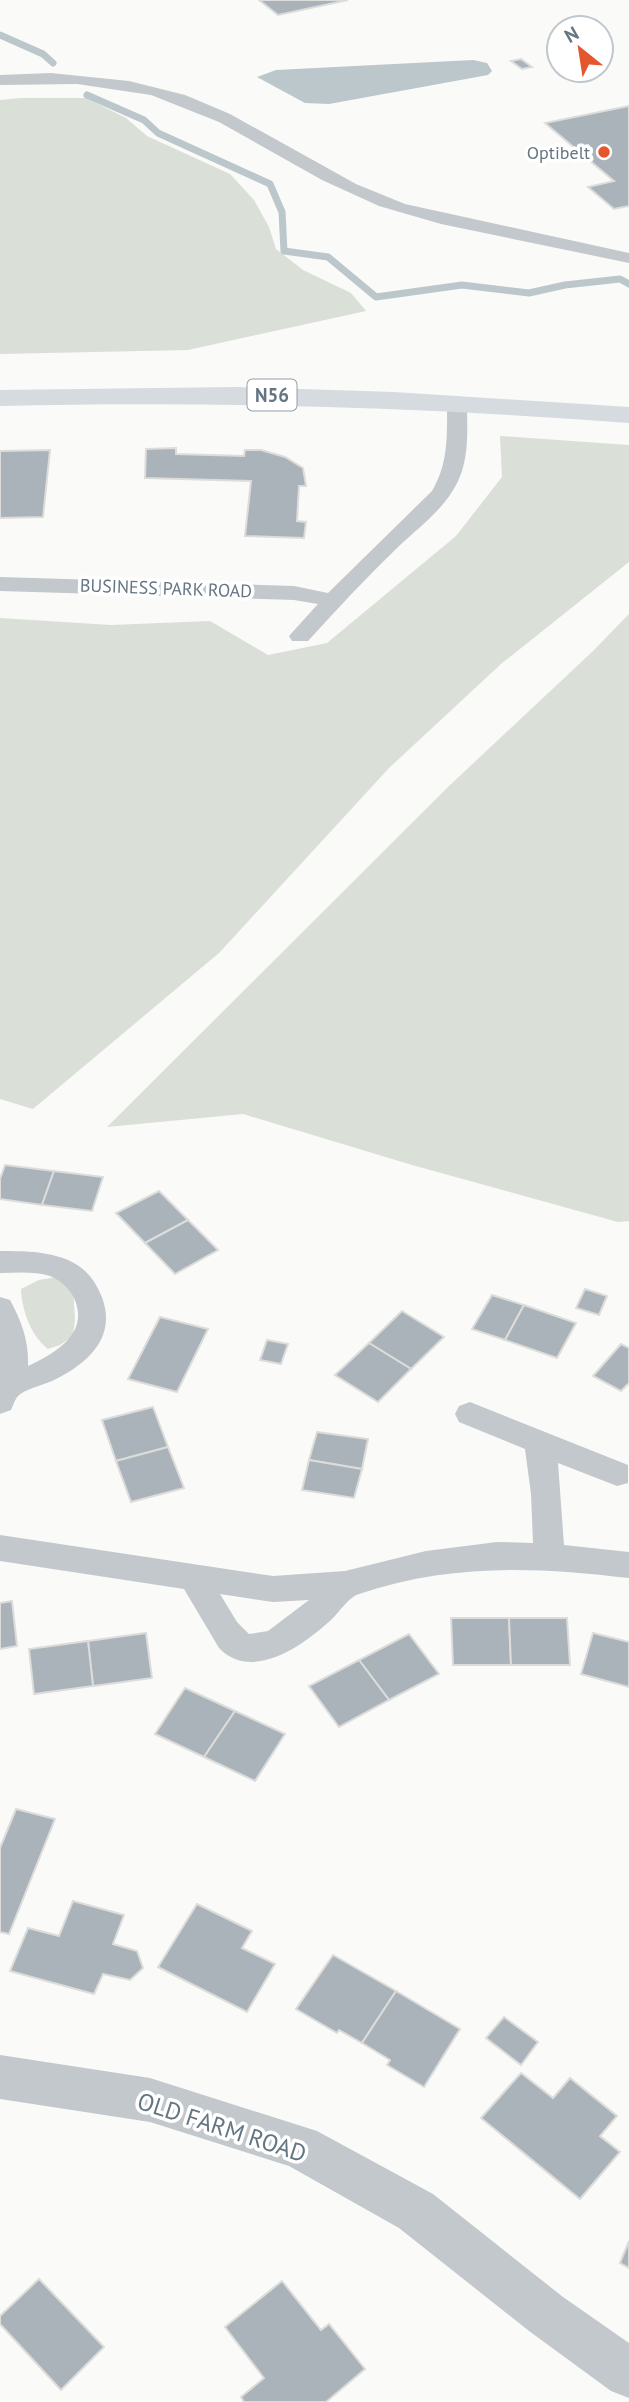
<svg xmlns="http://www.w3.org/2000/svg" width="629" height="2402" font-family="'PT Sans',sans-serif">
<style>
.green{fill:#dadfd7}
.water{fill:#bbc7cb}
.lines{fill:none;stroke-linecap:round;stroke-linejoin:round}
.stream{stroke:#bbc7cb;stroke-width:7}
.building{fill:#aab3b9;stroke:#dcdcda;stroke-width:2}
.minor{fill:#c3c8cc;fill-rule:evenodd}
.tertiary{fill:#c3c8cc;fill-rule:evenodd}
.primary{fill:#d6dbdf;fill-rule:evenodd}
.poi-dot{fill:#e4572e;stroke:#fff;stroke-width:2.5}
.labels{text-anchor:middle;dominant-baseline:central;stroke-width:7;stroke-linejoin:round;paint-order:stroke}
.far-poi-label{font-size:18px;fill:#657683;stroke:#fff;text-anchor:end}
.far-street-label{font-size:18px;fill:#657683;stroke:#fff}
.shield{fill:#fff;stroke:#939fa8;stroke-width:2}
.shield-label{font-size:19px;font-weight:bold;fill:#657683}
.near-street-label{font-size:24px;fill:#657683;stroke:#fff}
</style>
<rect width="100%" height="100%" fill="#fafaf8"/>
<g class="green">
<polygon points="20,98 86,98 126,118 147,136 230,174 254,200 269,227 276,249 303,270 351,293 366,311 188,350 0,354 0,100"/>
<polygon points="500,436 629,445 629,562 501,664 389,768 219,953 33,1109 0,1099 0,618 111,625 210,621 268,655 327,643 456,536 502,477"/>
<polygon points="629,614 629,1221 618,1222 412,1165 243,1114 107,1127 449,786 593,651"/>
<path d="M56,1277L73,1287L75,1319L73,1336L60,1345L48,1349C31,1336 22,1311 21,1289L39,1280Z"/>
</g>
<polygon class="water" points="473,60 487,63 492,71 488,75 329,104 305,103 257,77 276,70"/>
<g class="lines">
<g class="stream">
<polyline points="0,35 43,54 53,63"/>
<polyline points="87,95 144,120 158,133 270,184 282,212 284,251 328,257 376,297 462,285 529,293 565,285 620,279 629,284"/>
</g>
</g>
<g class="building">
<polygon points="259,0 348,0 278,15"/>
<polygon points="521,59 532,67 522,69 511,61"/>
<polygon points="629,106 629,206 614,209 588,187 614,181 545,123"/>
<polygon points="176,448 176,454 244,456 245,450 261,450 285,457 303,468 306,486 299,486 297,521 306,522 304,538 245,536 251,481 145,478 146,449"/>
<polygon points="50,450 43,517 0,518 0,451"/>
<polygon points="5,1165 54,1171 42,1205 0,1199 0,1179"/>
<polygon points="54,1171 103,1177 92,1211 42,1205"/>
<polygon points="159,1191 188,1220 145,1243 116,1213"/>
<polygon points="188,1220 218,1250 175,1274 145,1243"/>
<polygon points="585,1289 607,1296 599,1315 576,1308"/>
<polygon points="492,1295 524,1305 505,1340 472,1329"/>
<polygon points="524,1305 576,1323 557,1358 505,1340"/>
<polygon points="402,1311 444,1337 411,1369 369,1343"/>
<polygon points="160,1317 208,1329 177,1392 128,1379"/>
<polygon points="267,1340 288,1344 281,1364 260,1360"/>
<polygon points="369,1343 411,1369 378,1402 335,1375"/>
<polygon points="621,1344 629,1348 629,1383 621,1391 593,1376"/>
<polygon points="153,1407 168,1447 116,1461 102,1420"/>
<polygon points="317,1432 368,1439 362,1469 309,1460"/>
<polygon points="168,1447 184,1488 131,1502 116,1461"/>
<polygon points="309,1460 362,1469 354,1498 302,1490"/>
<polygon points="12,1601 17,1646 0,1649 0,1603"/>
<polygon points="451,1618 509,1618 511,1665 453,1665"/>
<polygon points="509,1618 567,1618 570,1665 511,1665"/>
<polygon points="146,1633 152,1678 93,1686 88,1641"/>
<polygon points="593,1633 629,1642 629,1687 581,1674"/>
<polygon points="409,1634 439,1674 389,1700 359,1660"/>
<polygon points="88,1641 93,1686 34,1694 29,1649"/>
<polygon points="359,1660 389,1700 339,1727 309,1686"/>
<polygon points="185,1688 235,1711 204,1757 155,1734"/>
<polygon points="235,1711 285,1734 255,1781 204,1757"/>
<polygon points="16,1809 55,1819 9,1934 0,1932 0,1848"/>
<polygon points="73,1901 124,1915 113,1944 137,1951 143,1968 130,1980 103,1974 94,1994 10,1971 28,1928 59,1936"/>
<polygon points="197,1904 252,1931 242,1948 275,1964 247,2012 158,1967"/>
<polygon points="333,1955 396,1991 362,2043 339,2030 337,2033 296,2009"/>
<polygon points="396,1991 460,2029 424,2087 387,2065 390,2060 362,2043"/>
<polygon points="504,2017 538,2042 521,2065 486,2038"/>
<polygon points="521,2073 553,2098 570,2078 617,2116 600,2136 620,2152 580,2199 481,2118"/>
<polygon points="629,2241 629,2268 620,2263"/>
<polygon points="39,2279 104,2347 61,2390 0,2324 0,2316"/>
<polygon points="282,2281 321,2330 329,2324 365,2369 326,2402 244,2402 241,2397 264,2378 225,2327"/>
</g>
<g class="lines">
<g class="minor">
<polygon points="51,73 129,81 185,95 230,114 356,184 405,204 629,253 629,263 441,224 379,206 322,180 219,122 151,95 77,84 0,85 0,75"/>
<path d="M457,396L464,398L467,402C467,425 469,449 462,471C451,505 421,525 397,548C366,578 337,609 308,641H292L289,636L318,604L294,600L0,591V577L294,586L328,593L432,491C449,463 447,433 447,402L450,398Z"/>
<path d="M0,1251C34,1251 77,1251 96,1285C122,1330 94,1361 52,1381C43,1385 25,1389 18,1396C15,1399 13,1406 11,1410L0,1414V1297L10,1300C22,1322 29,1342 28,1366C56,1353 90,1333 74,1298C69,1288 60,1280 50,1276C34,1271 16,1273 0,1273Z"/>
<path d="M470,1402L628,1465V1483L617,1486L558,1463L564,1545L629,1552V1578C535,1567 451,1563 359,1594C349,1597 340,1611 332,1619C305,1644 253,1683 219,1648L184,1589L0,1561V1535L273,1576L345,1571L426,1551L497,1542L533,1543L531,1494L525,1449L459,1422L455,1414L459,1406ZM220,1594L273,1602L309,1600L268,1631L249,1634L237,1622Z"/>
</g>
<polygon class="tertiary" points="0,2055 150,2078 317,2131 433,2194 563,2297 629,2343 629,2398 611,2391 529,2331 399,2228 289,2166 150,2122 0,2099"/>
<path class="primary" d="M236,387L394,392L629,407V423C419,407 210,401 0,406V390Z"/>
</g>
<circle class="poi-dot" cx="604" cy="152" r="7"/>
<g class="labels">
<g class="far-poi-label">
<text x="590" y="152">Optibelt</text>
</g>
<g class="far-street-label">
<text transform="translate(166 588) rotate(2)">BUSINESS PARK ROAD</text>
</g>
<rect class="shield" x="247.5" y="379.5" width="49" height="31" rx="5"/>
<g class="shield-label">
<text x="272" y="395">N56</text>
</g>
<g class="near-street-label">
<text transform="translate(222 2127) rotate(18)">OLD FARM ROAD</text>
</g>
</g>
<g transform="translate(580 49) rotate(330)"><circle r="33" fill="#ffffff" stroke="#c1c8cd" stroke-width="2"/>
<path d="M0-5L12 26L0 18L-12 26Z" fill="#e4572e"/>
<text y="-10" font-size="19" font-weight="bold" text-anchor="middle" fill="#657683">N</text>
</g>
</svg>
